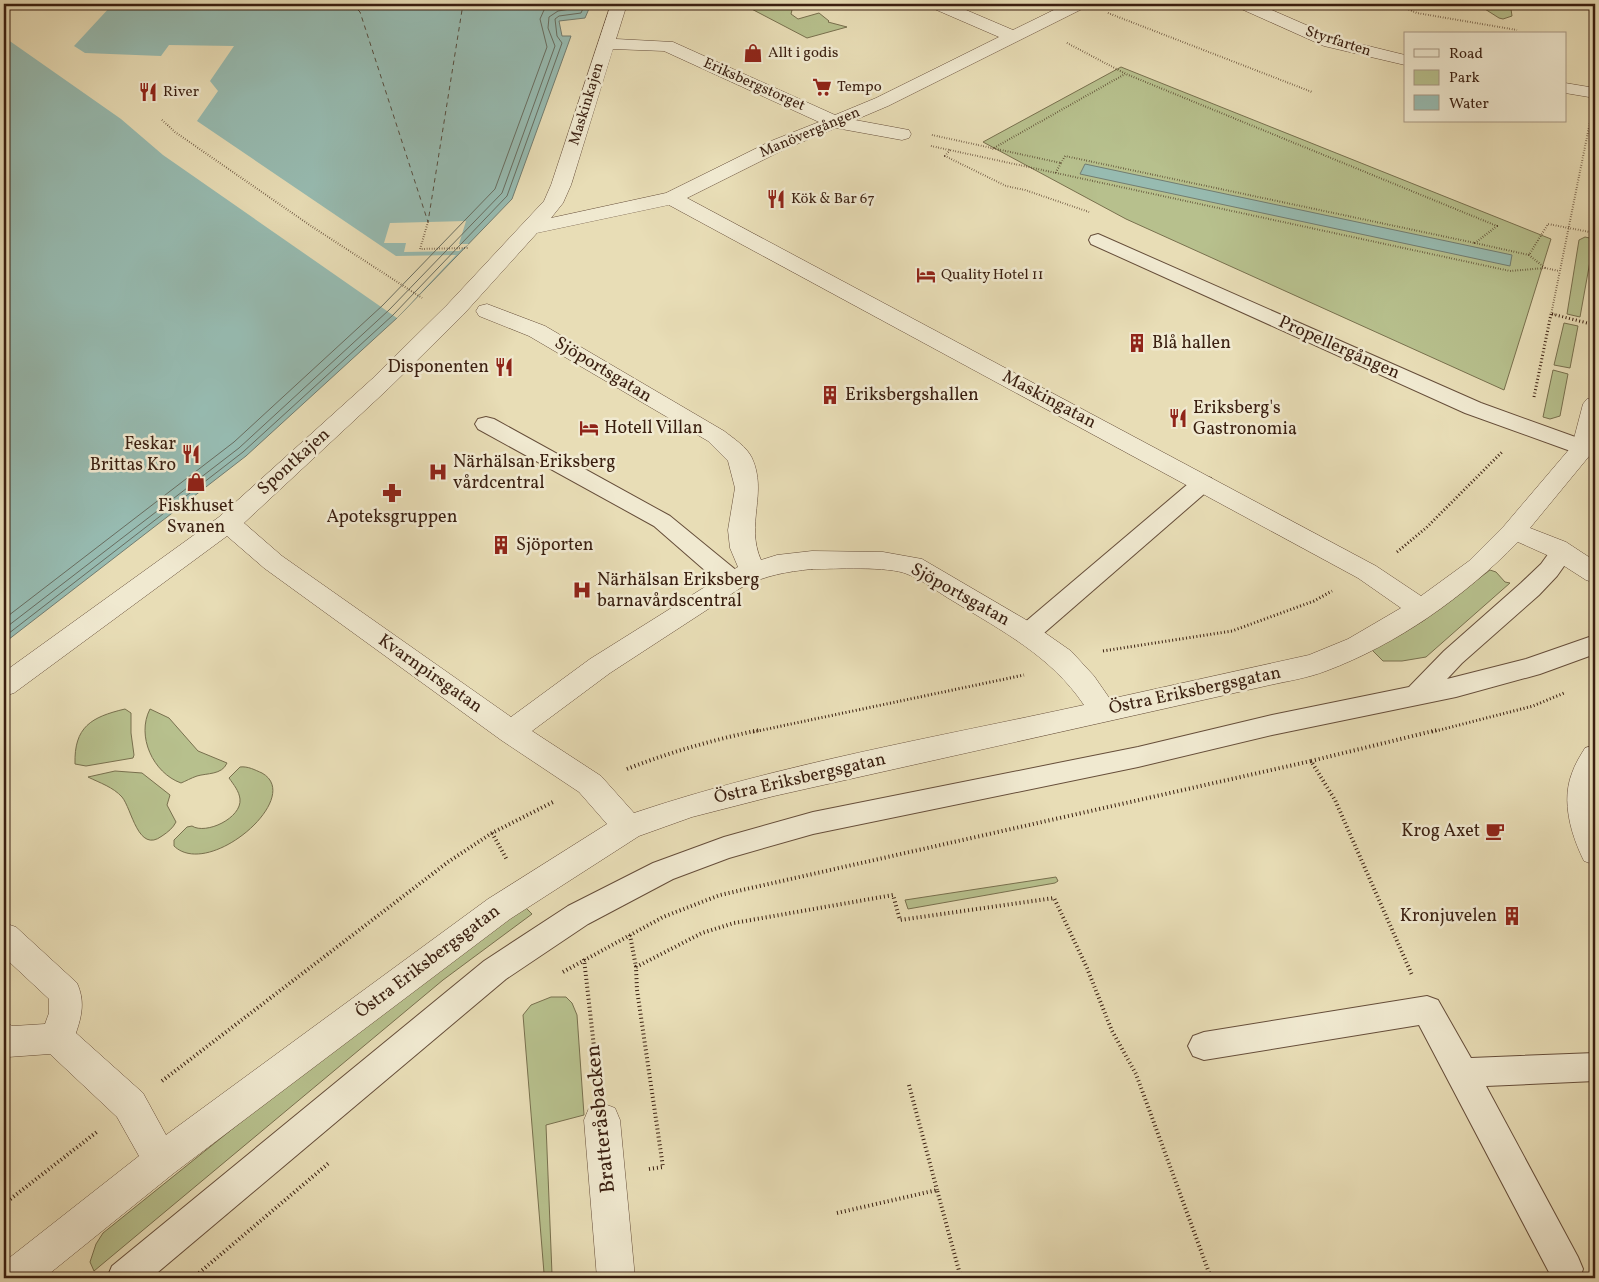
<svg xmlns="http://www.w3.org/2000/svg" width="1599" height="1282" font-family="Vollkorn,serif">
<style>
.green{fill:#b7c08d;stroke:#78704e}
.water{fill:#97bbb1;stroke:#727d71}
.pier{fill:#e8ddb6}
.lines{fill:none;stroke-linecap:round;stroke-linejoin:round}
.shore{stroke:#686d60;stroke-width:1}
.ferry{stroke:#564e40;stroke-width:1;stroke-dasharray:4.5 4;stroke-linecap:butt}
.lane-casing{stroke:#664e3a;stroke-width:2}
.street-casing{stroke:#664e3a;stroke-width:1}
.path-far2{stroke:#3a1f10;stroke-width:2;stroke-dasharray:0.5 2;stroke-linecap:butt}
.path-far1{stroke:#3a1f10;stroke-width:3;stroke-dasharray:1 2.5;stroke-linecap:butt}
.path{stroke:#3a1f10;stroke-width:4;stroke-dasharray:1 3;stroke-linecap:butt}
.lane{fill:#f0e9d0;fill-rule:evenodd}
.street{fill:#f0e9d0;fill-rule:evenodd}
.labels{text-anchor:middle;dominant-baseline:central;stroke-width:5;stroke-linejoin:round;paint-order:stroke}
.far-street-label{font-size:15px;fill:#3a1f10;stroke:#f0e9d0}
.far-poi-label{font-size:15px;fill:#3a1f10;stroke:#f0e9d0;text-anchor:start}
.poi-label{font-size:18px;fill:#3a1f10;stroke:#f0e9d0;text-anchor:start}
.street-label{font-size:18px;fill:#3a1f10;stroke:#f0e9d0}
.near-street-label{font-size:21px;fill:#3a1f10;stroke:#f0e9d0}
</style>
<rect width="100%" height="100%" fill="#e8ddb6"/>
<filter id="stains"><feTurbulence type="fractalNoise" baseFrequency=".004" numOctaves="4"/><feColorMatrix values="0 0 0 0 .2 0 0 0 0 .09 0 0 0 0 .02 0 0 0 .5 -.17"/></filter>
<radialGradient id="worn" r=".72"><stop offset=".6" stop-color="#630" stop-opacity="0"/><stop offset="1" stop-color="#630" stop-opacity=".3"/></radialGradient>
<g class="green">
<polygon points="742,4 783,4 788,6 787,7 792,10 791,14 798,19 819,13 829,21 828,22 847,27 807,38"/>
<polygon points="1477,4 1505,4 1511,9 1512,16 1503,19 1499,18"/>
<polygon points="1121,67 1551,239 1504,390 1126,219 983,142"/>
<polygon points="1585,237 1594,239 1580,317 1567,314 1579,240"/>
<polygon points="1564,323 1578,326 1570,368 1554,365"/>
<polygon points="1553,370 1568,374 1560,416 1550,419 1543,417"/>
<polygon points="1490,570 1496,572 1505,582 1510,583 1426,657 1402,661 1383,661 1372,650 1423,621"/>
<path d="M125,709L131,713V733L134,755L133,758L86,766L75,764C74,727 91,717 125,709Z"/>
<path d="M150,709L169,718L198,751L227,763C222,775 207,773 197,776C191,778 186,781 181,783C153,773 136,736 150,709Z"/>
<path d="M240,767C248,766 255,770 262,773C305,797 209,880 174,846V840L187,827L192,826C206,835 242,818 240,799C239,791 234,785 229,778Z"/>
<path d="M115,771L142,773L170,795L167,805L176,822C173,828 168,832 162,836C138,854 132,809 122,797C113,787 100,783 88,777Z"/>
<polygon points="1056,877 1058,881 1055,883 908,909 905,900"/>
<polygon points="523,905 532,914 443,980 94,1271 90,1262 96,1244 103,1233 390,1002"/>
<polygon points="551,997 566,997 572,1003 577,1015 584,1115 546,1125 552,1274 544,1273 523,1015 531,1005"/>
</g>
<g class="water">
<polygon points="4,4 591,4 585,18 559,21 562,36 571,36 512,199 397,318 246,456 4,643"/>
<polygon points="1085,164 1512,255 1510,266 1080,174"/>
</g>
<g class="pier">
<polygon points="4,4 99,4 111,6 74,46 85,53 161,56 169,45 234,46 210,81 218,91 197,121 396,256 456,255 397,318 163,155 121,119 4,37"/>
<polygon points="466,221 459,244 469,244 459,251 404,252 406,243 384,243 390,223"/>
</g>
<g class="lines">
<g class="shore">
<polyline points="4,619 234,442 383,305 495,189 547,47 540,19 544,10 552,4"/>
<polyline points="4,629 239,448 389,310 502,193 555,46 548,28 549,17 558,11 576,8 579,4"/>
<polyline points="4,637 243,452 393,315 507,196 562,43 557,36 555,19 559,16 581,13 585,4"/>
</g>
<polyline class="ferry" points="352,4 360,12 428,222 463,4"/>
<g class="lane-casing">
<g id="lane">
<polygon points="1098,234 1481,403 1592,443 1595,448 1592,453 1584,455 1576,453 1465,413 1091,244 1089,240 1091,236"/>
<polygon points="486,417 494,419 670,516 742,575 745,581 742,587 733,589 724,587 654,526 478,429 475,424 478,419"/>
<polygon points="1203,476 1211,478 1214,483 1211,488 1036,640 1027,643 1018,640 1015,634 1018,628 1195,478"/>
<polygon points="1562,544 1570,546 1574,552 1557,576 1539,595 1462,663 1447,679 1526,659 1595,635 1595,654 1540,674 1456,697 1272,735 1138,767 813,834 729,858 673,879 588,924 506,979 151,1278 107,1278 112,1266 484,961 568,906 653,863 724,837 813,812 1138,747 1272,715 1409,687 1444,651 1521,583 1541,564 1554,546"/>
<polygon points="1427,996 1438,1000 1471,1058 1595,1053 1595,1081 1486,1086 1578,1257 1583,1269 1580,1278 1552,1278 1419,1025 1204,1060 1193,1056 1188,1046 1193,1036 1204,1032"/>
</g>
</g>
<g class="street-casing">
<g id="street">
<path d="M611,4H627L616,39L673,42L835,115L876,98L999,37L932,8L930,4H952L1013,30L1066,4H1086L1084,8L888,106L855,120L909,130L911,134L909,138L902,140L836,128L785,149L687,198L1376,566L1421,596L1469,561L1504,526L1572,446L1583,404L1587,399L1595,397V449L1530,528L1566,542L1595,561V583L1586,580L1547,555L1518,542C1464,597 1398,644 1326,671C1308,678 1288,681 1270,685L774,796L692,817L639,836L510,919L174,1173L44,1278H4V1262L139,1156L117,1117L50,1054L8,1057L4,1056V1023L13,1026L45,1024L49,1013V999L4,957V923L16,927L77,983C85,1001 82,1015 76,1033L143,1093L166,1135L488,899L607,824L579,792L501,740L264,568L227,536L14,693L4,696V672L219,517L372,379L447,305L544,201L551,185ZM613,49L664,51L819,122L771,141L666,193L551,218L563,203L571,185ZM669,205L1358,578L1401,608L1348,639L1309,655L1110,699L1094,676L1071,651L1028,621L922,559L883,552L812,551L777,555L761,560C745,524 768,493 752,458C747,447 733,438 724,431L545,326L487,304L479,306L476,311L479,316L529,336L708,441L728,461L735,488L728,530L730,548L738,567L724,575L590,659L511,717L282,556L244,523L388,389L463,315L537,233ZM812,569C834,569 889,566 907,574C923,580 939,593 953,601C1002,631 1051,656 1084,705C933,738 780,764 634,813L601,776L532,731L610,673L742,587C767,575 785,572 812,569Z"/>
<polygon points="1237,4 1258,4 1336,38 1405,55 1405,65 1324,46 1239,8"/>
<polygon points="1565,83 1595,88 1595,98 1565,93"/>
<path d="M1595,745V865L1584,861C1571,835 1561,801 1572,773C1575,764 1580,756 1585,748Z"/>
<polygon points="602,1103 615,1108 620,1120 635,1278 597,1278 584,1120 589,1108"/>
</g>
</g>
<g class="path-far2">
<polyline points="1395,4 1417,13 1517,30"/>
<polyline points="1108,13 1312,92"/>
<polyline points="1067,43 1126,74 1497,226 1475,243 1529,255 1548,224 1595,233"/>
<polyline points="162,120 175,132 311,226 422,298"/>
<polyline points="932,135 1061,163 1055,174"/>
<polyline points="931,146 1510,271 1545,268 1559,271"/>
<polyline points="992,149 1125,74"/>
<polyline points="950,150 945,156 1006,186 1025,190 1089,212"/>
<polyline points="1061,163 1065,156 1475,243"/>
<polyline points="428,222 420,249 469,248"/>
<polyline points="1529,255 1545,268"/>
<polyline points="1552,314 1557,315"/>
<polyline points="1551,315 1590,122"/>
</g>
<g class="path-far1">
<polyline points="1552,314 1595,325"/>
<polyline points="1534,397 1551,314"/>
<polyline points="1397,552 1426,528 1503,451"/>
<polyline points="1103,651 1232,631 1314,601 1332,591"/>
<polyline points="753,732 1024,675"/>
<polyline points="1432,732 1533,706 1564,693"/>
</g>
<g class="path">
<polyline points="1311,761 1437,730"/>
<path d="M627,769C670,752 713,740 759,730"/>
<polyline points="492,833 507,860"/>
<polyline points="630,935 636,967"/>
<polyline points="584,959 598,1082"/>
<polyline points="563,972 663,917 720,895 1311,761 1335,800 1412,975"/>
<polyline points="162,1081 448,862 492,833 553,802"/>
<polyline points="909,1085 937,1190"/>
<polyline points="649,1169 663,1167 637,990 636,967 702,933 734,923 893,895 900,920 1054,898 1087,968 1112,1031 1136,1074 1211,1278"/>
<polyline points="4,1204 98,1131"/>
<polyline points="837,1213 937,1190 961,1278"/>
<polyline points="193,1278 330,1162"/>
</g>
<use href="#lane" class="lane"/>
<use href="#street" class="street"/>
</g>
<defs>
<g id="shop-bare" transform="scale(1.5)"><path d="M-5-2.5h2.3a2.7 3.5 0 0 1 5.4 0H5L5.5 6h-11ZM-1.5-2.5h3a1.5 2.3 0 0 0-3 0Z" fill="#8f2418" stroke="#f0e9d0" stroke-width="2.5" paint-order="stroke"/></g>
<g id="supermarket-bare" transform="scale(1.5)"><path d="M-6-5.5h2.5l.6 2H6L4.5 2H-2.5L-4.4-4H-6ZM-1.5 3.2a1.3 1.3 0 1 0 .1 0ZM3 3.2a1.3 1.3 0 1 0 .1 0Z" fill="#8f2418" stroke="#f0e9d0" stroke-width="2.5" paint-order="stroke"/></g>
<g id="restaurant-bare" transform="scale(1.5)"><path d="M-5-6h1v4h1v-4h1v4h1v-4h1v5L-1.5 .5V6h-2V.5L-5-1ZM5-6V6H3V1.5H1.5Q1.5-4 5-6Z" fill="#8f2418" stroke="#f0e9d0" stroke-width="2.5" paint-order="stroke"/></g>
<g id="hotel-bare" transform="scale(1.5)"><path d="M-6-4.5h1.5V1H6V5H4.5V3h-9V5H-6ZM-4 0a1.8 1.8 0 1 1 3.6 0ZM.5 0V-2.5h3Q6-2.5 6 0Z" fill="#8f2418" stroke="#f0e9d0" stroke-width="2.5" paint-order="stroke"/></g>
<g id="building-bare" transform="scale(1.5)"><path d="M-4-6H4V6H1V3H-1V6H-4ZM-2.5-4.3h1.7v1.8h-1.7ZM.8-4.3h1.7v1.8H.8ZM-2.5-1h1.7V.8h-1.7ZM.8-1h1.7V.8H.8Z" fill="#8f2418" stroke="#f0e9d0" stroke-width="2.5" paint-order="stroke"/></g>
<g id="hospital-bare" transform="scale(1.5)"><path d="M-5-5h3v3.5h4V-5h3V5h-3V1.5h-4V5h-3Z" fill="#8f2418" stroke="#f0e9d0" stroke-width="2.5" paint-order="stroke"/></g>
<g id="pharmacy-bare" transform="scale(1.5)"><path d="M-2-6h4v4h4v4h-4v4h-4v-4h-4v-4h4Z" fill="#8f2418" stroke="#f0e9d0" stroke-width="2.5" paint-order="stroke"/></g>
<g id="cafe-bare" transform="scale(1.5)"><path d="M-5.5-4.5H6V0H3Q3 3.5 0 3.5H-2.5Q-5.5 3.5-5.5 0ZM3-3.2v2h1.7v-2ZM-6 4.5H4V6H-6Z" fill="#8f2418" stroke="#f0e9d0" stroke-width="2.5" paint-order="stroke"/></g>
</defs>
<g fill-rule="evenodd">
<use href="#shop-bare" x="753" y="53"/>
<use href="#supermarket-bare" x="822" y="87"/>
<use href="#restaurant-bare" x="148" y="92"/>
<use href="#restaurant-bare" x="776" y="199"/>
<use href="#hotel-bare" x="926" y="275"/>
<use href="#building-bare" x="1137" y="343"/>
<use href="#restaurant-bare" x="504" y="367"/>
<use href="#building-bare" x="830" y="395"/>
<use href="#restaurant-bare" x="1178" y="418"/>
<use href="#hotel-bare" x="589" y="428"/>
<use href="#restaurant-bare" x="191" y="454"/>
<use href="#hospital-bare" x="438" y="472"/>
<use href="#shop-bare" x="196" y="482"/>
<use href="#pharmacy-bare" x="392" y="493"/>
<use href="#building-bare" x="501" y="545"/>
<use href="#hospital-bare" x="582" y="590"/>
<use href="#cafe-bare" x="1495" y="831"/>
<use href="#building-bare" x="1512" y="916"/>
</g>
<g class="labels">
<g class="far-street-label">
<text transform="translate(1338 42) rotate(18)">Styrfarten</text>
<text transform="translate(754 85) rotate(24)">Eriksbergstorget</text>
<text transform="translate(587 104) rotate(-73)">Maskinkajen</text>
<text transform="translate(810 133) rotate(-23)">Manövergången</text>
</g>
<g class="far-poi-label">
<text x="768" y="53">Allt i godis</text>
<text x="837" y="87">Tempo</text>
<text x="163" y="92">River</text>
<text x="791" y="199">Kök &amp; Bar 67</text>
<text x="941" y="275">Quality Hotel 11</text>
</g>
<g class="poi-label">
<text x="1152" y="343">Blå hallen</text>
<text x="489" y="367" text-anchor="end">Disponenten</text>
<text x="845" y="395">Eriksbergshallen</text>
<text x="1193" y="408">Eriksberg's<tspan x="1193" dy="21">Gastronomia</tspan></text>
<text x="604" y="428">Hotell Villan</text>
<text x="176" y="444" text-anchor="end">Feskar<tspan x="176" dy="21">Brittas Kro</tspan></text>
<text x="453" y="462">Närhälsan Eriksberg<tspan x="453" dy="21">vårdcentral</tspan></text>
<text x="196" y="506" text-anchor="middle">Fiskhuset<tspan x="196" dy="21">Svanen</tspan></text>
<text x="392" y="517" text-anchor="middle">Apoteksgruppen</text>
<text x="516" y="545">Sjöporten</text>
<text x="597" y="580">Närhälsan Eriksberg<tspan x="597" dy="21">barnavårdscentral</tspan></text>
<text x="1480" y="831" text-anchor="end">Krog Axet</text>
<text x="1497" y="916" text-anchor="end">Kronjuvelen</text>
</g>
<g class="street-label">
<text transform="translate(1339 348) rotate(24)">Propellergången</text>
<text transform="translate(603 370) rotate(31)">Sjöportsgatan</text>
<text transform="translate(1049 400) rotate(28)">Maskingatan</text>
<text transform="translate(294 462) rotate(-42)">Spontkajen</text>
<text transform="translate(960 595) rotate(29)">Sjöportsgatan</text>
<text transform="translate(430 674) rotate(35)">Kvarnpirsgatan</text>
<text transform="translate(1195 691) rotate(-12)">Östra Eriksbergsgatan</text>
<text transform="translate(800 779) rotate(-13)">Östra Eriksbergsgatan</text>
<text transform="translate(428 962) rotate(-37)">Östra Eriksbergsgatan</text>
</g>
<g class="near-street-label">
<text transform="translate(601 1119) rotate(-96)">Bratteråsbacken</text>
</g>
</g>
<rect width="1599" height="1282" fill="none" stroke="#e8ddb6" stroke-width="20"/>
<rect x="5" y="5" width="1589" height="1272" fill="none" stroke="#3a1f10" stroke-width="2.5"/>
<rect x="10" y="10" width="1579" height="1262" fill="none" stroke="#3a1f10"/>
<rect x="1404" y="32" width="162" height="90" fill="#f0e9d0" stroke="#a79883"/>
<rect x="1414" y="49" width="25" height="8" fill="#f0e9d0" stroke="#a79883"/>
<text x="1449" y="58" font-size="15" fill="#3a1f10">Road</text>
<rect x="1414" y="70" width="25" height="15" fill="#b7c08d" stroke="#a79883"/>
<text x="1449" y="82" font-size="15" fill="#3a1f10">Park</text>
<rect x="1414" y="95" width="25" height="15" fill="#97bbb1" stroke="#a79883"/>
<text x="1449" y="108" font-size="15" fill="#3a1f10">Water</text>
<rect width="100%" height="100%" filter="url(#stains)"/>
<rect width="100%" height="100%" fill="url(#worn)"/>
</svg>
